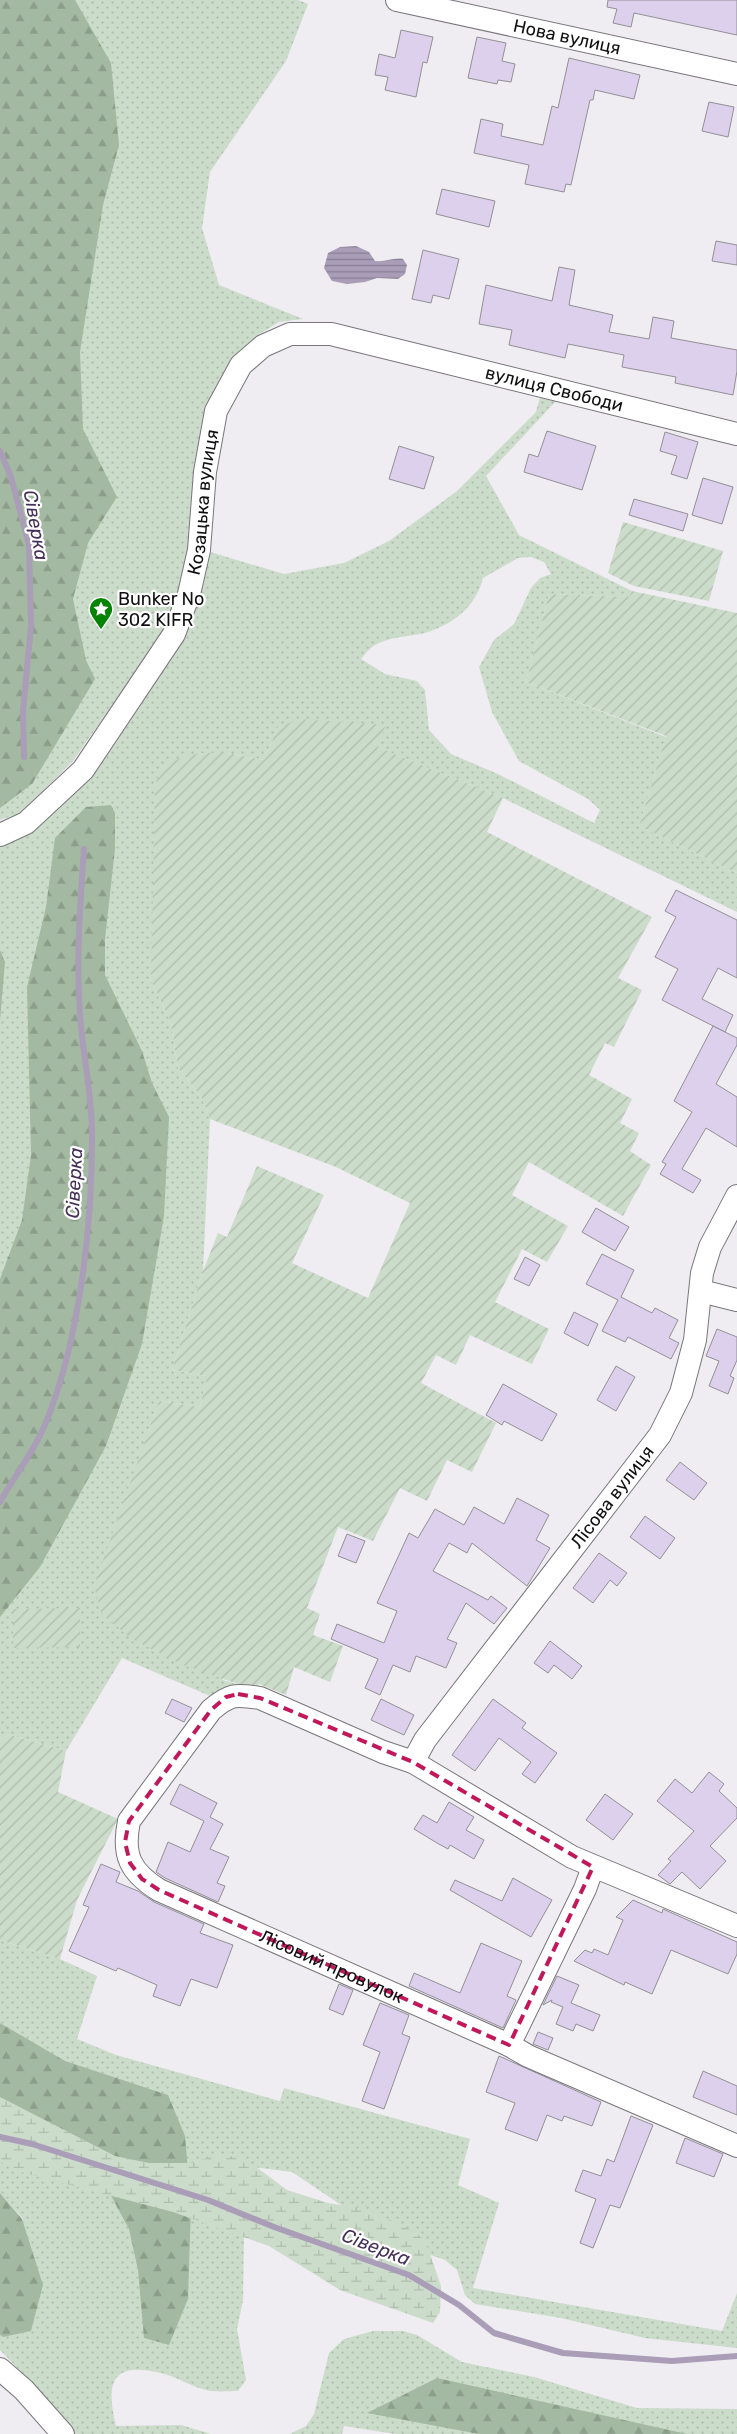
<svg xmlns="http://www.w3.org/2000/svg" width="737" height="2434" font-family="Rubik,sans-serif">
<style>
.grass{fill:url(#grass-dots);fill-rule:evenodd}
.forest{fill:url(#forest-firs)}
.wetland{fill:url(#wetland-marsh)}
.garden{fill:url(#garden-furrows)}
.water{fill:url(#water-rules)}
.lines{fill:none;stroke-linecap:round;stroke-linejoin:round}
.stream{stroke:#a99db8;stroke-width:6}
.building{fill:#ddd0ec;stroke:#929095}
.minor-casing{stroke:#78767b;stroke-width:24}
.minor{stroke:#fff;stroke-width:22}
.marked{fill:none;stroke:#c2185b;stroke-width:4;stroke-dasharray:10 6;stroke-linejoin:round}
.labels{text-anchor:middle;dominant-baseline:central;stroke-width:4.5;stroke-linejoin:round;paint-order:stroke}
.street-label{font-size:18px;fill:#111012;stroke:#fff}
.poi-label{font-size:18px;fill:#111012;stroke:#fff;text-anchor:start}
.water-label{font-size:19px;font-style:italic;fill:#443058;stroke:#fff}
</style>
<defs>
<pattern id="grass-dots" width="8" height="8" patternUnits="userSpaceOnUse" patternTransform="scale(1.25)"><rect width="8" height="8" fill="#ccdcca"/><path d="M2 2h.1M6 6h.1" fill="none" stroke="#aebcac" stroke-width="1.8" stroke-linecap="round"/></pattern>
<pattern id="forest-firs" width="22" height="20" patternUnits="userSpaceOnUse" patternTransform="scale(1.25)"><rect width="22" height="20" fill="#a4b9a1"/><path d="M5 1l3.5 6h-7zM16 11l3.5 6h-7z" fill="#8c9e8a"/></pattern>
<pattern id="wetland-marsh" width="20" height="14" patternUnits="userSpaceOnUse" patternTransform="scale(1.25)"><rect width="20" height="14" fill="#ccdcca"/><path d="M1 5h8M5 5V1M11 12h8M15 12V8" fill="none" stroke="#aebcac"/></pattern>
<pattern id="garden-furrows" width="10" height="10" patternUnits="userSpaceOnUse" patternTransform="scale(1.25)"><rect width="10" height="10" fill="#ccdcca"/><path d="M-1 1l2-2M0 10L10 0M9 11l2-2" fill="none" stroke="#aebcac"/></pattern>
<pattern id="water-rules" width="6" height="5" patternUnits="userSpaceOnUse" patternTransform="scale(1.25)"><rect width="6" height="5" fill="#a99db8"/><path d="M0 2.5h6" fill="none" stroke="#887f94"/></pattern>
</defs>
<rect width="100%" height="100%" fill="#efecf2"/>
<g class="grass">
<polygon points="0,0 298,0 308,4 286,61 210,172 202,228 219,285 303,319 279,322 258,335 232,360 187,570 165,629 73,761 21,813 0,820"/>
<path d="M540,397L557,400L486,476L519,535L632,591L629,597L549,594L526,682L666,737L639,826L737,873V912L503,798L376,747L386,725L278,727L264,760L227,753H199L151,980L171,1023L178,1068L202,1098L210,1119L203,1271L172,1370L207,1376L200,1407L159,1401L143,1448L223,1680L255,1690L219,1691L210,1696L122,1658L66,1751L10,1735L0,1739V846L30,831L88,775L210,552L284,574L344,563L389,541L457,491L536,412ZM531,557L544,562L551,574L540,578L531,588L514,624L494,640L479,667L492,712L519,761L588,799L600,810L594,823L498,774L451,754L429,730L425,690L417,681L385,674L361,659C365,654 370,648 375,645C391,636 410,637 428,632C455,623 476,606 483,578L518,558Z"/>
<path d="M0,1940L60,1959L97,1976L77,2039L116,2055L280,2101L284,2088L470,2139L458,2185L499,2203L473,2288L722,2331L737,2293V2348L645,2338L561,2318L475,2304L465,2295L457,2270L445,2260L399,2244L292,2172L252,2167L245,2178L243,2300L237,2329L246,2380L238,2391C230,2391 220,2392 211,2391C192,2388 175,2375 156,2372C108,2362 107,2388 116,2426L181,2425L211,2434H74L38,2389L0,2350V2335L4,2337L23,2219L0,2193Z"/>
<polygon points="373,2331 403,2331 417,2335 462,2362 534,2377 637,2408 737,2409 737,2434 395,2434 344,2426 342,2434 290,2434 306,2426 314,2414 329,2353 344,2339"/>
</g>
<g class="forest">
<polygon points="0,0 75,0 111,63 119,145 103,205 80,352 83,429 117,497 88,543 73,599 86,660 95,679 32,784 0,808"/>
<polygon points="111,805 115,813 115,849 105,939 105,975 142,1051 152,1083 169,1117 164,1216 142,1344 106,1446 40,1567 0,1617 0,1279 22,1220 31,1155 27,987 46,907 55,838 86,807"/>
<polygon points="0,950 5,962 0,1021"/>
<polygon points="0,2023 65,2061 168,2095 185,2136 191,2206 188,2299 169,2345 144,2338 138,2270 129,2229 102,2179 0,2119"/>
<polygon points="0,2193 22,2219 43,2285 31,2331 3,2337 0,2335"/>
<polygon points="437,2378 687,2434 479,2434 367,2413"/>
</g>
<polygon class="wetland" points="0,2097 115,2156 149,2163 191,2163 216,2155 243,2157 287,2190 328,2203 367,2209 409,2229 421,2237 428,2248 441,2286 440,2312 433,2323 340,2290 269,2246 173,2212 13,2170 0,2161"/>
<g class="garden">
<polygon points="623,522 723,551 709,601 634,586 608,573"/>
<polygon points="632,591 737,613 737,873 639,826 666,736 526,682 549,594 629,597"/>
<polygon points="300,719 386,725 377,747 503,798 487,832 652,917 618,978 642,990 614,1047 605,1043 589,1075 632,1099 620,1123 639,1133 630,1151 651,1165 623,1216 529,1162 512,1195 568,1226 547,1262 522,1249 495,1302 549,1329 532,1364 470,1335 456,1365 436,1355 421,1383 496,1423 472,1472 447,1460 427,1501 400,1488 373,1541 338,1527 307,1608 320,1614 313,1635 343,1646 330,1682 294,1667 286,1695 259,1684 255,1690 183,1665 130,1638 101,1612 94,1586 159,1401 200,1407 207,1376 172,1370 203,1271 218,1233 227,1237 257,1166 324,1195 292,1263 368,1298 410,1203 336,1167 210,1119 202,1098 178,1068 171,1023 151,980 155,786 162,764 199,753 227,753 264,760 278,727"/>
<polygon points="80,1608 80,1647 13,1648 13,1609"/>
<polygon points="10,1735 66,1751 58,1792 118,1819 77,1900 60,1959 0,1940 0,1739"/>
</g>
<path class="water" d="M356,246L369,252L375,261C386,262 395,257 403,259L407,265L405,274L398,279L377,278L365,282L347,284L332,281L324,268L328,253L340,247Z"/>
<g class="lines">
<g class="stream">
<polyline points="0,451 11,477 29,545 31,626 23,711 24,757"/>
<path d="M0,1502C14,1477 33,1453 44,1427C80,1342 93,1221 92,1129C91,1091 83,1053 80,1016C76,958 80,907 84,849"/>
<polyline points="0,2137 32,2144 208,2200 274,2227 409,2275 459,2305 494,2333 563,2353 672,2361 737,2356"/>
</g>
</g>
<g class="building">
<polygon points="608,0 737,0 737,35 634,13 631,27 613,23 617,9 607,7"/>
<polygon points="401,30 433,37 427,63 423,62 416,97 385,90 388,77 375,75 379,54 395,58"/>
<polygon points="477,37 506,43 502,61 515,64 511,82 498,80 497,84 468,78"/>
<polygon points="569,58 640,75 634,99 595,90 593,100 590,100 571,185 566,184 564,192 525,184 529,165 474,153 481,119 503,124 501,136 543,145 552,106 558,108"/>
<polygon points="709,102 734,107 728,137 702,131"/>
<polygon points="442,189 495,201 489,227 436,214"/>
<polygon points="716,241 737,245 737,265 712,261"/>
<polygon points="423,250 459,259 449,299 433,295 431,303 412,299"/>
<polygon points="559,267 575,270 569,305 613,315 609,332 649,339 653,317 674,321 671,338 737,350 737,371 733,395 675,383 676,377 622,367 624,355 568,344 565,358 509,345 512,330 479,324 486,285 552,301"/>
<polygon points="547,431 596,446 582,490 524,472 529,454 538,457"/>
<polygon points="665,432 698,442 687,479 671,474 677,456 660,451"/>
<polygon points="399,446 434,457 424,489 389,479"/>
<polygon points="703,478 733,487 722,524 692,515"/>
<polygon points="634,499 688,514 683,531 629,515"/>
<polygon points="676,890 737,920 737,978 718,968 702,999 733,1015 725,1032 662,1000 678,969 655,957 676,917 665,911"/>
<polygon points="713,1026 737,1038 737,1045 716,1084 737,1097 737,1147 706,1128 682,1169 701,1180 693,1193 660,1174 666,1164 662,1162 692,1112 674,1101"/>
<polygon points="596,1208 629,1227 615,1251 582,1232"/>
<polygon points="602,1254 634,1270 621,1297 652,1313 655,1308 678,1320 669,1338 679,1343 671,1359 628,1337 625,1342 602,1331 618,1300 586,1284"/>
<polygon points="525,1257 540,1265 529,1286 514,1279"/>
<polygon points="574,1312 598,1324 588,1346 564,1333"/>
<polygon points="717,1329 737,1337 737,1360 730,1376 734,1378 728,1394 709,1386 719,1361 706,1356"/>
<polygon points="616,1366 635,1377 616,1411 597,1400"/>
<polygon points="503,1384 557,1414 542,1441 504,1421 502,1425 486,1415"/>
<polygon points="680,1462 707,1483 694,1500 666,1480"/>
<polygon points="517,1498 549,1515 536,1540 550,1548 527,1586 472,1543 467,1553 449,1543 433,1571 488,1600 491,1596 507,1608 494,1624 466,1603 447,1639 457,1643 446,1668 416,1656 410,1672 393,1665 380,1695 365,1688 378,1659 331,1639 337,1624 384,1643 397,1611 377,1603 409,1533 418,1538 435,1509 464,1525 474,1507 504,1524"/>
<polygon points="645,1516 675,1538 660,1559 630,1537"/>
<polygon points="347,1534 365,1541 356,1563 338,1556"/>
<polygon points="599,1553 627,1573 617,1586 610,1580 593,1603 573,1588"/>
<polygon points="550,1641 582,1666 572,1679 554,1665 548,1673 534,1663"/>
<polygon points="172,1699 192,1708 184,1722 165,1713"/>
<polygon points="381,1699 414,1715 404,1735 371,1720"/>
<polygon points="493,1699 526,1723 522,1728 557,1753 535,1783 522,1774 531,1762 499,1738 475,1771 452,1755"/>
<polygon points="709,1772 724,1784 719,1791 737,1808 737,1818 710,1846 726,1861 700,1889 682,1872 670,1884 658,1875 671,1861 668,1859 694,1831 657,1801 675,1779 692,1793"/>
<polygon points="180,1784 217,1803 210,1817 223,1824 210,1849 229,1857 217,1883 225,1886 218,1902 165,1878 156,1872 168,1842 190,1852 204,1821 170,1804"/>
<polygon points="605,1794 633,1814 613,1840 586,1820"/>
<polygon points="449,1802 474,1817 466,1830 484,1840 474,1859 450,1845 448,1849 437,1843 414,1829 423,1815 437,1823"/>
<polygon points="101,1864 120,1872 116,1882 138,1891 154,1902 204,1924 200,1933 233,1945 217,1988 191,1979 180,2006 153,1996 157,1985 118,1968 116,1971 69,1951 89,1907 83,1905"/>
<polygon points="513,1878 552,1900 531,1937 450,1890 455,1880 502,1901"/>
<polygon points="633,1900 662,1913 663,1909 737,1942 737,1954 728,1974 671,1950 652,1994 625,1982 624,1985 574,1961 585,1950 592,1953 594,1949 608,1955 623,1920 616,1917"/>
<polygon points="481,1943 522,1961 507,1996 516,2000 503,2028 409,1986 414,1973 460,1993"/>
<polygon points="557,1976 579,1985 571,2003 600,2015 593,2031 576,2024 573,2031 556,2024 563,2007 551,2002 552,2000 543,2005"/>
<polygon points="339,1984 353,1990 343,2015 329,2009"/>
<polygon points="380,2003 409,2015 402,2034 410,2037 384,2109 362,2101 380,2052 363,2045"/>
<polygon points="538,2032 553,2038 548,2050 533,2044"/>
<polygon points="499,2056 601,2102 592,2126 564,2116 562,2121 547,2115 537,2141 505,2129 515,2103 486,2092"/>
<polygon points="703,2071 737,2086 737,2115 693,2097"/>
<polygon points="631,2116 653,2125 620,2208 610,2205 593,2248 580,2243 596,2199 575,2191 583,2170 601,2176 607,2159 614,2162"/>
<polygon points="685,2138 723,2154 714,2177 676,2163"/>
</g>
<g class="lines">
<g class="minor-casing">
<g id="minor">
<path id="s1" d="M397,0L737,74"/>
<path id="s2" d="M0,835L26,823L83,770L174,634L189,594L199,550L205,472L216,411L241,365L263,346L290,334H331L737,434"/>
<polyline points="701,1291 737,1300"/>
<path id="s3" d="M413,1762L425,1740L660,1435L681,1393L695,1340L702,1273L710,1247L737,1196"/>
<path id="s4" d="M737,1926L572,1857L413,1762L383,1752L260,1698C235,1694 230,1694 211,1710L129,1821C122,1855 130,1872 159,1890L509,2045L528,2056L737,2146"/>
<polyline points="509,2045 585,1889 593,1867"/>
<polyline points="0,2369 24,2390 63,2434"/>
</g>
</g>
<use href="#minor" class="minor"/>
</g>
<path class="marked" d="M238,1694L260,1698L413,1762L593,1867L509,2045L159,1890L142,1879L130,1863L125,1842L129,1821L211,1710L226,1697Z"/>
<defs>
<g id="sight-pin" transform="scale(1.25)"><path d="M0 17L-7.5 6A9.5 9.5 0 1 1 7.5 6Z" fill="#058402" stroke="#fff"/><path d="M0-6L1.8-2.2L6-1.7L2.9 1.2L3.7 5.4L0 3.3L-3.7 5.4L-2.9 1.2L-6-1.7L-1.8-2.2Z" fill="#fff"/></g>
</defs>
<g fill-rule="evenodd">
<use href="#sight-pin" x="101" y="609"/>
</g>
<g class="labels">
<g class="street-label">
<text stroke="none"><textPath href="#s1" startOffset="174">Нова вулиця</textPath></text>
<text stroke="none"><textPath href="#s2" startOffset="880">вулиця Свободи</textPath></text>
<text stroke="none"><textPath href="#s2" startOffset="406">Козацька вулиця</textPath></text>
<text stroke="none"><textPath href="#s3" startOffset="332">Лісова вулиця</textPath></text>
<text stroke="none"><textPath href="#s4" startOffset="992">Лісовий провулок</textPath></text>
</g>
<g class="poi-label">
<text x="118" y="599">Bunker No<tspan x="118" dy="21">302 KIFR</tspan></text>
</g>
<g class="water-label">
<text transform="translate(36 525) rotate(80)">Сіверка</text>
<text transform="translate(74 1183) rotate(-87)">Сіверка</text>
<text transform="translate(376 2247) rotate(21)">Сіверка</text>
</g>
</g>
</svg>
